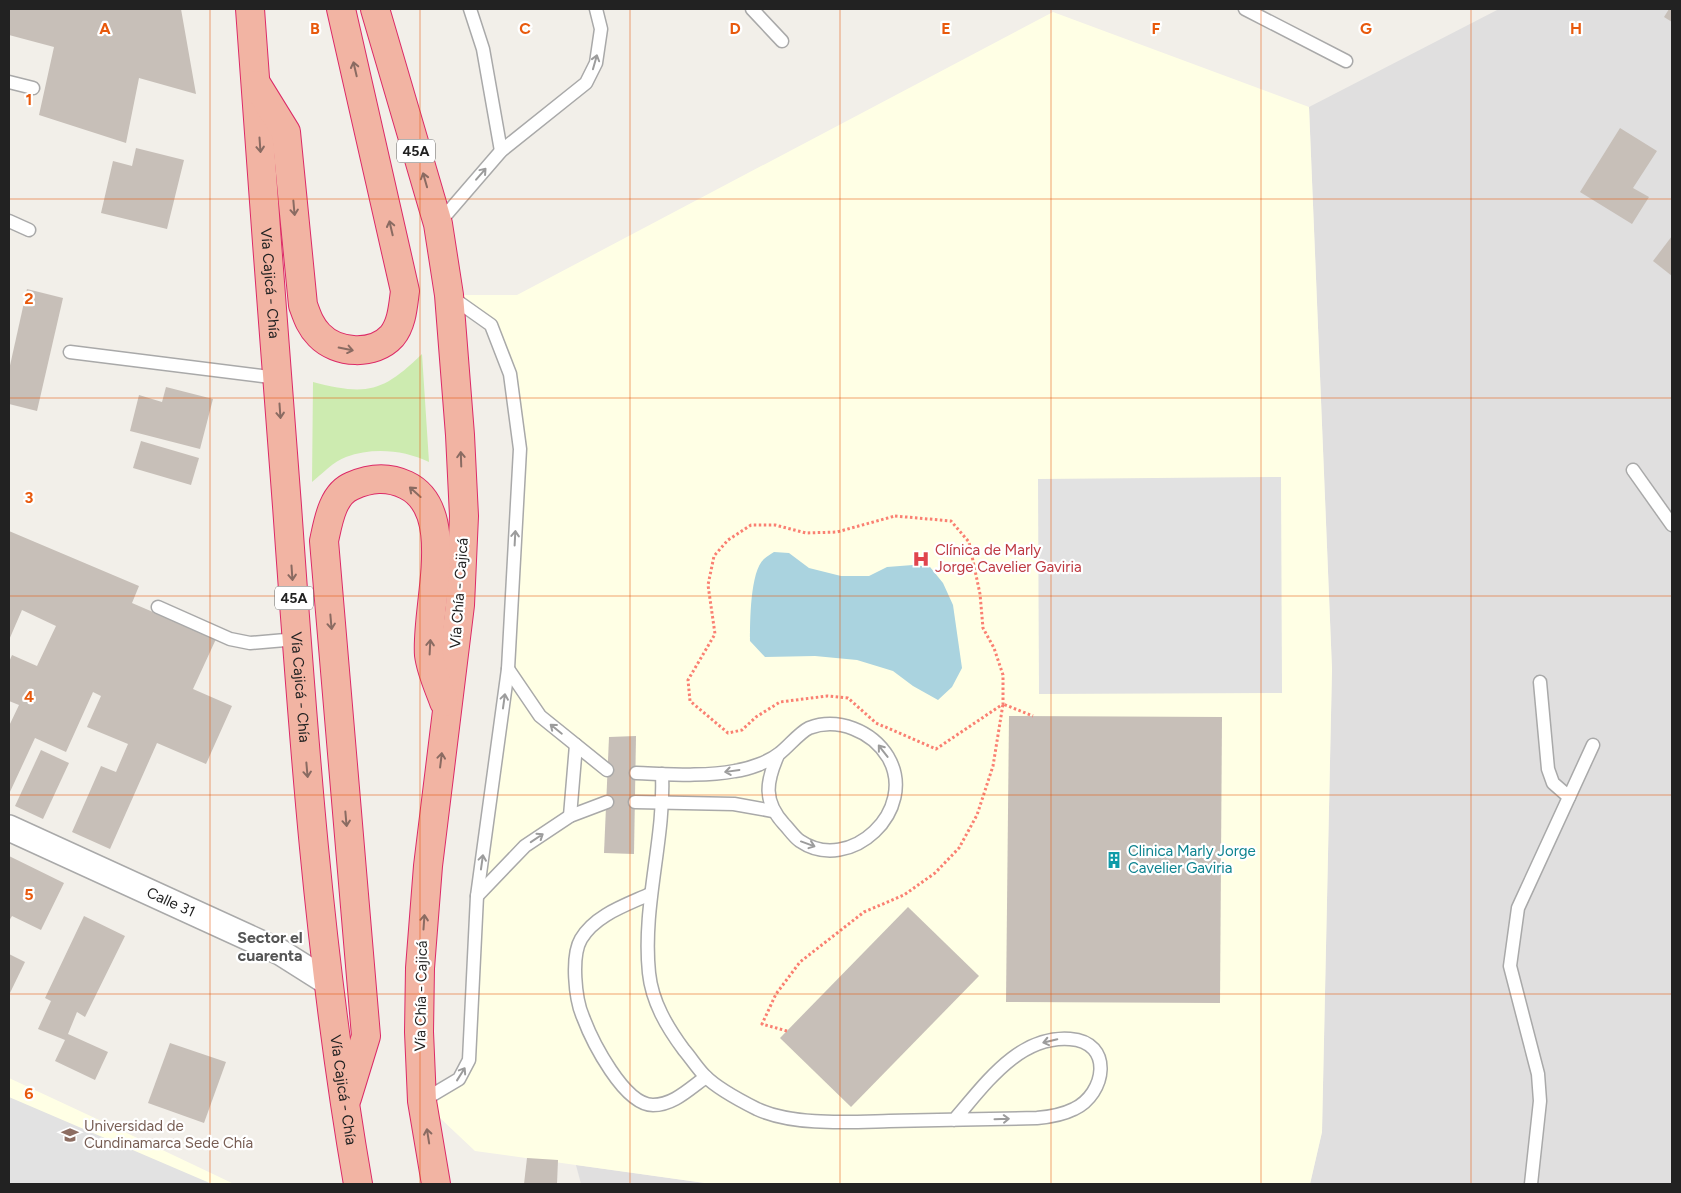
<svg xmlns="http://www.w3.org/2000/svg" width="1681" height="1193" font-family="Figtree,sans-serif">
<style>
.residential{fill:#e0dfdf}
.education{fill:#ffffe5}
.grass{fill:#cdebb0}
.parking{fill:#e2e2e2}
.water{fill:#aad3df}
.building{fill:#c7bfb8}
.lines{fill:none;stroke-linecap:round;stroke-linejoin:round}
.service-casing{stroke:#a9a9a9;stroke-width:15}
.minor-casing{stroke:#a9a9a9;stroke-width:28}
.trunk-casing{stroke:#dc2a67;stroke-width:30}
.path{stroke:#fa8072;stroke-width:3;stroke-dasharray:2.5 2.5;stroke-linecap:butt}
.service{stroke:#fff;stroke-width:12}
.minor{stroke:#fff;stroke-width:25}
.trunk{stroke:#f2b4a3;stroke-width:28}
.oneway{stroke:#9c9c9c}
.oneway2{stroke:#8a6b62}
.grid{fill:none;stroke:#e8590c;stroke-width:1;stroke-opacity:0.55}
.labels{text-anchor:middle;dominant-baseline:central;stroke-width:4.5;stroke-linejoin:round;paint-order:stroke}
.shield{fill:#fff;stroke:#646464;stroke-width:1}
.shield-label{font-size:14px;font-weight:bold;fill:#222}
.street-label{font-size:15px;fill:#222;stroke:#fff}
.health-label{font-size:15px;fill:#be3a42;stroke:#fff;text-anchor:start}
.culture-label{font-size:15px;fill:#0d838f;stroke:#fff;text-anchor:start}
.education-label{font-size:15px;fill:#785e54;stroke:#fff;text-anchor:start}
.neighbourhood-label{font-size:16px;font-weight:bold;fill:#555;stroke:#fff}
.grid-label{font-size:16px;text-anchor:middle;font-weight:bold;fill:#e8590c;stroke:#fff;stroke-width:4.5;stroke-linejoin:round;paint-order:stroke}
</style>
<rect width="100%" height="100%" fill="#f2efe9"/>
<g class="residential">
<polygon points="1499,9 1672,9 1672,1184 1310,1184 1322,1132 1332,669 1309,107"/>
<polygon points="576,1165 712,1184 581,1184"/>
</g>
<g class="education">
<polygon points="1053,12 1309,107 1332,669 1322,1132 1310,1184 712,1184 475,1151 422,1101 459,1079 469,1060 477,896 508,669 520,449 510,374 491,325 449,295 517,295"/>
<polygon points="9,1078 112,1126 234,1184 9,1184"/>
</g>
<path class="grass" d="M422,354L429,462C404,450 373,447 346,457C334,461 322,474 312,482L313,382C367,396 383,392 422,354Z"/>
<g class="parking">
<polygon points="1281,477 1282,693 1039,694 1038,479"/>
<polygon points="9,1097 212,1184 9,1184"/>
</g>
<path class="water" d="M774,552L789,553L809,568L841,576H869L887,567L913,565L930,567L943,583L953,605L962,668L952,687L938,700L913,686L893,671L857,660L815,656L765,657L750,641C750,623 750,571 764,559C767,556 771,554 774,552Z"/>
<g class="building">
<polygon points="9,9 181,9 196,94 139,78 126,143 39,115 54,47 9,35"/>
<polygon points="1669,9 1672,9 1672,22 1664,17"/>
<polygon points="1620,128 1657,151 1633,188 1649,197 1632,224 1580,192"/>
<polygon points="136,148 184,160 167,229 101,213 113,161 132,166"/>
<polygon points="1672,236 1672,276 1653,261"/>
<polygon points="27,289 63,298 37,411 9,404 9,370"/>
<polygon points="166,387 213,399 200,449 130,431 139,395 162,402"/>
<polygon points="141,441 199,458 191,485 133,468"/>
<polygon points="9,531 139,586 132,603 216,639 193,689 232,706 206,764 157,743 110,849 72,832 101,766 116,772 128,744 87,727 101,696 93,692 66,752 35,738 9,794 9,726 19,705 9,701 9,662 12,655 37,666 56,626 22,610 9,640"/>
<polygon points="1009,716 1222,717 1220,1003 1006,1002"/>
<polygon points="636,736 634,854 604,853 609,737"/>
<polygon points="41,750 69,763 43,819 15,806"/>
<polygon points="9,856 64,883 41,930 12,916 9,921"/>
<polygon points="908,907 979,976 851,1107 780,1038"/>
<polygon points="84,916 125,936 85,1017 77,1012 68,1034 108,1052 95,1080 55,1061 65,1040 38,1029 51,1001 45,998"/>
<polygon points="9,954 25,962 9,995"/>
<polygon points="170,1043 226,1062 204,1123 148,1103"/>
<polygon points="527,1158 558,1160 557,1184 524,1184"/>
</g>
<g class="lines">
<g class="service-casing">
<g id="service">
<polyline points="470,9 483,49 501,151"/>
<polyline points="752,9 782,41"/>
<polyline points="1245,9 1346,61"/>
<polyline points="9,82 33,88"/>
<polyline points="9,221 29,230"/>
<polyline points="438,224 501,151 586,83 596,63 601,29 596,9"/>
<polyline points="70,352 278,378"/>
<polyline points="1633,470 1672,525"/>
<polyline points="158,607 230,639 250,643 297,639"/>
<polyline points="508,669 540,716 607,770"/>
<polyline points="1540,682 1548,769 1553,783 1569,797"/>
<path d="M636,773C668,774 703,777 735,771C749,769 769,762 780,753C789,746 799,733 809,728C838,717 872,731 888,757C919,810 850,875 800,841C794,837 789,829 784,824C763,801 766,782 778,755"/>
<path d="M662,774C665,840 642,906 649,973C652,1002 667,1027 684,1050C691,1058 697,1068 705,1076C718,1089 741,1101 757,1109C794,1126 850,1122 889,1121C938,1120 988,1119 1037,1118C1049,1117 1062,1115 1074,1109C1106,1094 1114,1042 1070,1039C1018,1035 984,1086 954,1120"/>
<polyline points="635,802 734,804 773,811"/>
<polyline points="570,816 576,745"/>
<path d="M650,894C626,905 595,915 581,939C571,956 575,999 583,1017C592,1041 624,1105 653,1105C674,1105 690,1088 706,1077"/>
<polyline points="477,896 525,846 570,816 607,802"/>
<polyline points="422,1101 459,1079 469,1060 477,896 508,669 520,449 510,374 491,325 450,296"/>
<polyline points="1531,1184 1540,1101 1538,1074 1510,966 1518,908 1593,745"/>
</g>
</g>
<g class="minor-casing">
<g id="minor">
<path id="s1" d="M9,828L280,952L329,983"/>
</g>
</g>
<g class="trunk-casing">
<g id="trunk">
<path id="s2" d="M250,9C261,175 275,340 287,506C303,733 319,960 358,1184"/>
<polyline points="375,9 438,224 449,295 460,435 464,516 460,605 428,866 420,968 419,1032 422,1101 436,1184"/>
<path d="M257,85L286,132L303,305C307,316 310,326 319,335C337,354 374,356 392,336C402,324 403,306 405,291L341,9"/>
<path d="M347,1098L366,1036L324,541C328,523 332,494 352,486C370,478 387,476 406,485C459,510 425,608 429,655C431,671 439,688 444,702"/>
</g>
</g>
<g class="path">
<polygon points="895,516 951,521 969,542 980,594 983,628 994,648 1003,675 1003,704 936,749 876,723 848,698 827,696 780,702 756,717 742,730 728,733 690,701 688,680 715,634 708,585 714,556 728,540 751,525 775,525 806,533 837,532"/>
<polyline points="787,1031 762,1024 776,994 800,962 864,912 904,895 935,873 959,848 977,815 993,766 1003,704 1033,716"/>
</g>
<use href="#service" class="service"/>
<use href="#minor" class="minor"/>
<use href="#trunk" class="trunk"/>
</g>
<defs><path id="oneway-shaft" d="M-6 0H5M1.5-3L5.5 0L1.5 3" fill="none" stroke-width="1.6" stroke-linecap="round" stroke-linejoin="round" transform="scale(1.25)"/></defs>
<g class="oneway">
<use href="#oneway-shaft" transform="translate(595 62) rotate(-74)"/>
<use href="#oneway-shaft" transform="translate(481 174) rotate(-49)"/>
<use href="#oneway-shaft" transform="translate(515 538) rotate(-87)"/>
<use href="#oneway-shaft" transform="translate(504 701) rotate(-82)"/>
<use href="#oneway-shaft" transform="translate(556 729) rotate(-141)"/>
<use href="#oneway-shaft" transform="translate(883 751) rotate(-128)"/>
<use href="#oneway-shaft" transform="translate(732 771) rotate(172)"/>
<use href="#oneway-shaft" transform="translate(537 838) rotate(-34)"/>
<use href="#oneway-shaft" transform="translate(808 844) rotate(20)"/>
<use href="#oneway-shaft" transform="translate(482 862) rotate(-82)"/>
<use href="#oneway-shaft" transform="translate(1050 1041) rotate(167)"/>
<use href="#oneway-shaft" transform="translate(461 1074) rotate(-58)"/>
<use href="#oneway-shaft" transform="translate(1002 1119) rotate(-2)"/>
</g>
<g class="oneway2">
<use href="#oneway-shaft" transform="translate(355 69) rotate(-103)"/>
<use href="#oneway-shaft" transform="translate(260 145) rotate(86)"/>
<use href="#oneway-shaft" transform="translate(425 180) rotate(-106)"/>
<use href="#oneway-shaft" transform="translate(294 208) rotate(85)"/>
<use href="#oneway-shaft" transform="translate(391 228) rotate(-103)"/>
<use href="#oneway-shaft" transform="translate(346 349) rotate(11)"/>
<use href="#oneway-shaft" transform="translate(280 411) rotate(86)"/>
<use href="#oneway-shaft" transform="translate(461 459) rotate(-92)"/>
<use href="#oneway-shaft" transform="translate(415 492) rotate(-138)"/>
<use href="#oneway-shaft" transform="translate(292 573) rotate(86)"/>
<use href="#oneway-shaft" transform="translate(331 622) rotate(85)"/>
<use href="#oneway-shaft" transform="translate(430 647) rotate(-87)"/>
<use href="#oneway-shaft" transform="translate(441 760) rotate(-83)"/>
<use href="#oneway-shaft" transform="translate(307 770) rotate(85)"/>
<use href="#oneway-shaft" transform="translate(346 819) rotate(85)"/>
<use href="#oneway-shaft" transform="translate(424 922) rotate(-86)"/>
<use href="#oneway-shaft" transform="translate(428 1136) rotate(-99)"/>
</g>
<path class="grid" d="M210,9V1184M420,9V1184M630,9V1184M840,9V1184M1051,9V1184M1261,9V1184M1471,9V1184M9,199H1672M9,398H1672M9,596H1672M9,795H1672M9,994H1672"/>
<defs>
<g id="hospital-bare" transform="scale(1.35)"><path d="M-5-5h3v3.5h4V-5h3V5h-3V1.5h-4V5h-3Z" fill="#e0444e" stroke="#fff" stroke-width="2.5" paint-order="stroke"/></g>
<g id="building-bare" transform="scale(1.35)"><path d="M-4-6H4V6H1V3H-1V6H-4ZM-2.5-4.3h1.7v1.8h-1.7ZM.8-4.3h1.7v1.8H.8ZM-2.5-1h1.7V.8h-1.7ZM.8-1h1.7V.8H.8Z" fill="#0f9aa8" stroke="#fff" stroke-width="2.5" paint-order="stroke"/></g>
<g id="university-bare" transform="scale(1.35)"><path d="M0-5L7-2L0 1L-7-2ZM-4 1L0 2.5L4 1V4Q0 6-4 4Z" fill="#8d6e63" stroke="#fff" stroke-width="2.5" paint-order="stroke"/></g>
</defs>
<g fill-rule="evenodd">
<use href="#hospital-bare" x="921" y="559"/>
<use href="#building-bare" x="1114" y="860"/>
<use href="#university-bare" x="70" y="1135"/>
</g>
<g class="labels">
<g class="shield">
<rect x="397" y="139.5" width="38" height="23" rx="4"/>
<rect x="275" y="586.5" width="38" height="23" rx="4"/>
</g>
<g class="shield-label">
<text x="416" y="151">45A</text>
<text x="294" y="598">45A</text>
</g>
<g class="street-label">
<text stroke="none"><textPath href="#s2" startOffset="275">Vía Cajicá - Chía</textPath></text>
<text transform="translate(459 593) rotate(-86)">Vía Chía - Cajicá</text>
<text stroke="none"><textPath href="#s2" startOffset="680">Vía Cajicá - Chía</textPath></text>
<text stroke="none"><textPath href="#s1" startOffset="178">Calle 31</textPath></text>
<text transform="translate(421 996) rotate(-89)">Vía Chía - Cajicá</text>
<text stroke="none"><textPath href="#s2" startOffset="1085">Vía Cajicá - Chía</textPath></text>
</g>
<g class="health-label">
<text x="935" y="550">Clínica de Marly<tspan x="935" dy="17">Jorge Cavelier Gaviria</tspan></text>
</g>
<g class="culture-label">
<text x="1128" y="851">Clinica Marly Jorge<tspan x="1128" dy="17">Cavelier Gaviria</tspan></text>
</g>
<g class="education-label">
<text x="84" y="1126">Universidad de<tspan x="84" dy="17">Cundinamarca Sede Chía</tspan></text>
</g>
<g class="neighbourhood-label">
<text x="270" y="937">Sector el<tspan x="270" dy="18">cuarenta</tspan></text>
</g>
</g>
<g class="grid-label">
<text x="105" y="34">A</text>
<text x="315" y="34">B</text>
<text x="525" y="34">C</text>
<text x="735" y="34">D</text>
<text x="946" y="34">E</text>
<text x="1156" y="34">F</text>
<text x="1366" y="34">G</text>
<text x="1576" y="34">H</text>
<text x="29" y="105">1</text>
<text x="29" y="304">2</text>
<text x="29" y="503">3</text>
<text x="29" y="702">4</text>
<text x="29" y="900">5</text>
<text x="29" y="1099">6</text>
</g>
<rect width="1681" height="1193" fill="none" stroke="#222222" stroke-width="20"/>
</svg>
